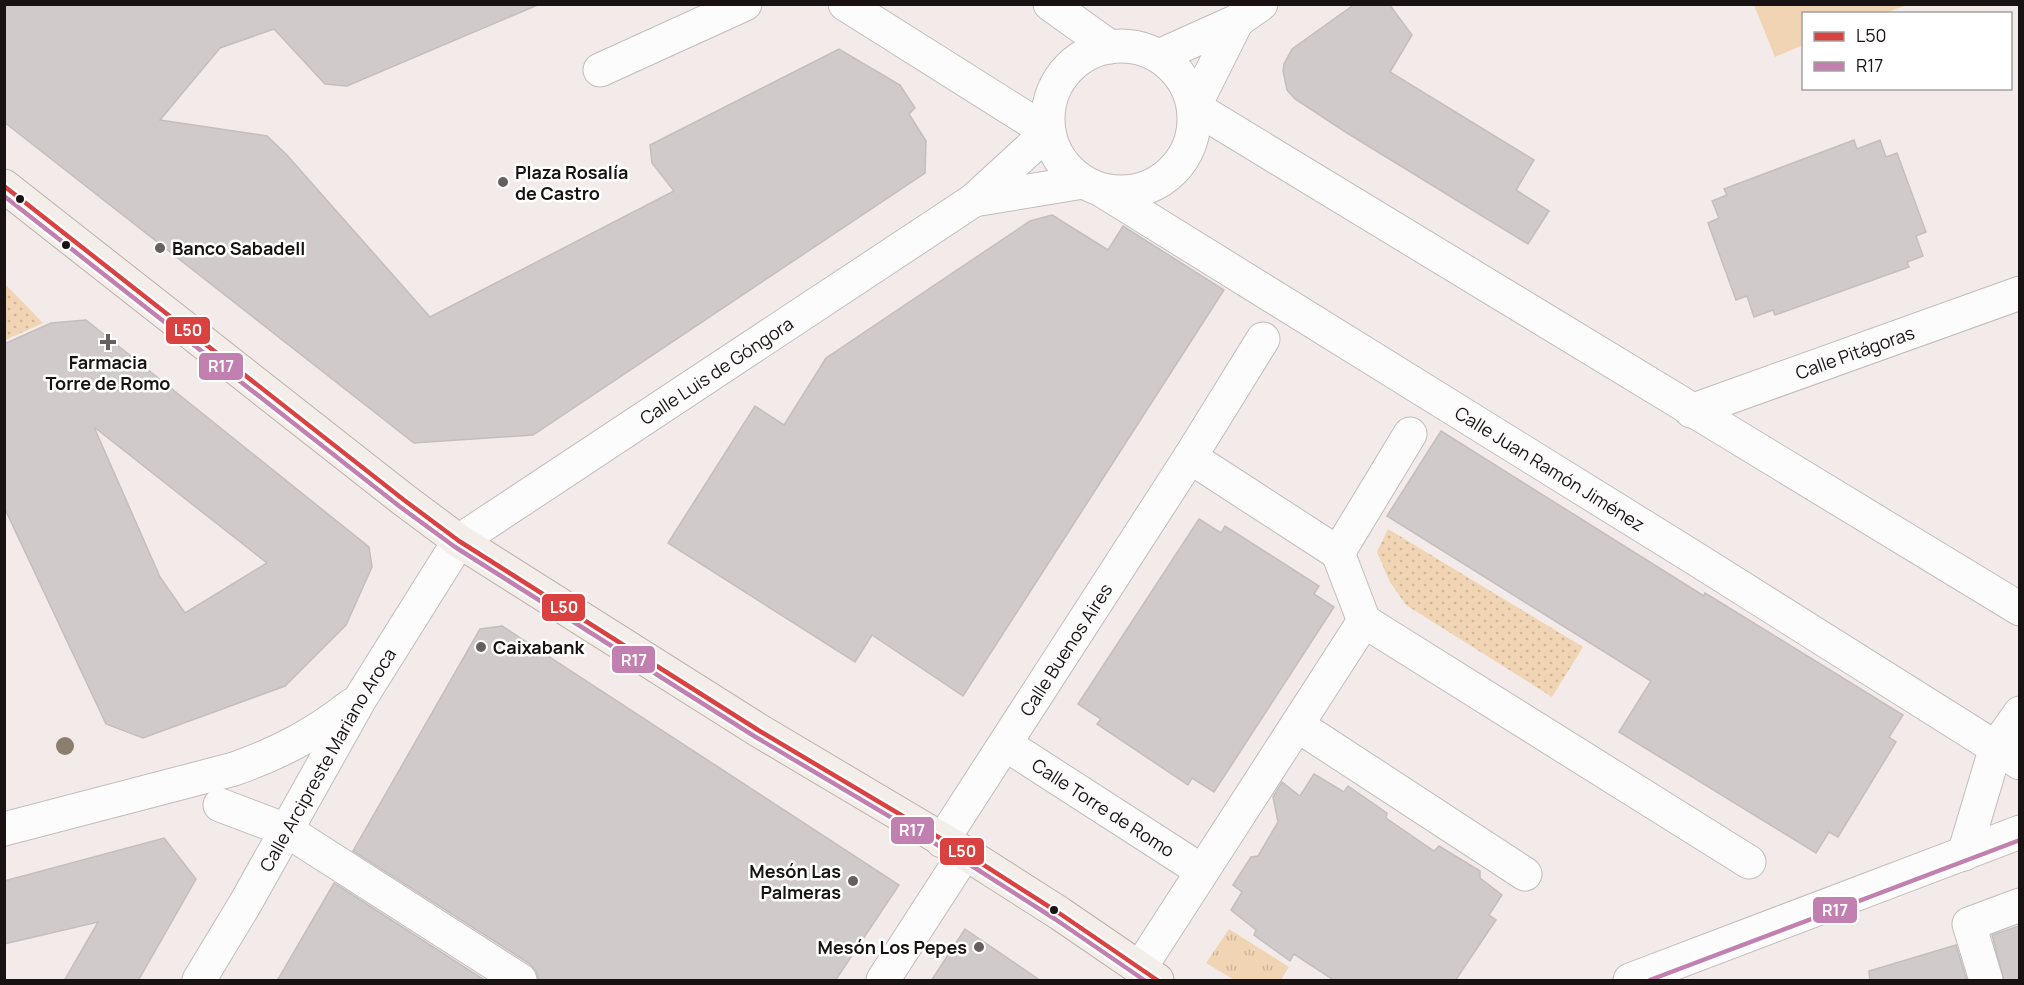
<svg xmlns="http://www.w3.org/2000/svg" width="2024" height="985" font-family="Manrope,sans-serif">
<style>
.grass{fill:url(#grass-tufts)}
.park{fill:url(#park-dots)}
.pitch{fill:#f0d4b4}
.building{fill:#d0caca;stroke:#c4bebd;stroke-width:1.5;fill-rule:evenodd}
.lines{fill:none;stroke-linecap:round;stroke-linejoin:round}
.minor-casing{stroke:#c2bcba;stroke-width:35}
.major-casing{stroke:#bdb0a9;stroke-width:35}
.minor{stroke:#fdfcfc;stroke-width:33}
.major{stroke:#f4eeea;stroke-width:33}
.bus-1-casing{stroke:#fff;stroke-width:9}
.bus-2-casing{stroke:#fff;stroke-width:9}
.bus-1{stroke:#da4241;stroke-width:4.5}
.bus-2{stroke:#c180af;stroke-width:4.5}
.tree{fill:#8c7e6e}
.poi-dot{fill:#655f5d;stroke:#fff;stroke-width:2}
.bus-dot{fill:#181312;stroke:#fff;stroke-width:2}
.labels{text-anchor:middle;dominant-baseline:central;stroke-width:5;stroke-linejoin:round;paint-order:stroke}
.poi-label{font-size:18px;font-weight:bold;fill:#181312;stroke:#fff;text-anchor:start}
.street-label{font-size:18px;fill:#181312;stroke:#fff}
.line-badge{stroke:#fff;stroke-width:2}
.badge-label{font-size:16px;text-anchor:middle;font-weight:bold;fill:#fff}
</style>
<defs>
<pattern id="grass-tufts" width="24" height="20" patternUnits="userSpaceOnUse" patternTransform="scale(1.5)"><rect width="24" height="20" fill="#f0d4b4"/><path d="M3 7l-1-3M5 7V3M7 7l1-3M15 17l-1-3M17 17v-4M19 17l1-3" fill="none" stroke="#cdb59a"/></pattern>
<pattern id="park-dots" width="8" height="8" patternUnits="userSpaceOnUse" patternTransform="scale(1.5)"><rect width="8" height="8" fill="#f0d4b4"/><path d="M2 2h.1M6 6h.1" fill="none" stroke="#cdb59a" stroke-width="1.8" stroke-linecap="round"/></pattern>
</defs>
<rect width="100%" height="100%" fill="#f3ebe9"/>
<polygon class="grass" points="1229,929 1289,967 1281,980 1234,980 1206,963"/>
<g class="park">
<polygon points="5,284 43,323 5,340 4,340"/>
<polygon points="1388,529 1583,647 1552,697 1406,605 1390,582 1377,552"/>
</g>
<polygon class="pitch" points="1754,5 1907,5 1884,13 1804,14 1803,45 1775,57"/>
<g class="building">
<polygon points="4,4 540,4 347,86 325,84 274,29 220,48 160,120 267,136 286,154 430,317 674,191 652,163 650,145 839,49 900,85 915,108 909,114 926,141 925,173 533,435 414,443 4,122"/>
<polygon points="1355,4 1389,4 1412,35 1390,72 1534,160 1516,190 1549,211 1528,244 1347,133 1295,99 1287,90 1283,71 1284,64 1292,49"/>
<polygon points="1854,140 1857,149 1880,140 1886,157 1897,153 1926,232 1916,236 1923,256 1907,262 1909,267 1775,315 1773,310 1754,317 1747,296 1736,300 1708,223 1719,218 1712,201 1727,195 1724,189"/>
<polygon points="1052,215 1108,250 1123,226 1224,290 963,696 872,635 855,662 668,543 755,406 784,425 826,358 1030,221"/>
<path d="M86,320L369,547L372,567L346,625L285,686L143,738L106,724L4,507V344L51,323ZM94,427L267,563L185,613L160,577Z"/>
<polygon points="1441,431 1704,596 1705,593 1903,715 1889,737 1896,742 1838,837 1829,832 1816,853 1619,732 1651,681 1387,516"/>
<polygon points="1199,519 1221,533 1225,526 1319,586 1314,594 1334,607 1214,792 1192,778 1188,785 1097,724 1101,719 1078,704"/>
<polygon points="502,626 899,885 835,981 539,981 536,971 530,964 353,851 480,629"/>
<polygon points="1314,774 1344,792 1348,786 1387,813 1386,818 1434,851 1439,846 1480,871 1480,878 1502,895 1489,915 1496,920 1455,981 1335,981 1294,954 1290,961 1254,935 1256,930 1231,910 1242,892 1233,885 1251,857 1258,856 1278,822 1273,797 1282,782 1300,796"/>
<polygon points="164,838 196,879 138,981 64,981 98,922 4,944 4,881"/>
<polygon points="334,883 486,981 277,981"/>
<polygon points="2019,926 2019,981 2004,981 1992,935"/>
<polygon points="965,929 1041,981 931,981"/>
<polygon points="1956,945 1967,981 1870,981 1869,971"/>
</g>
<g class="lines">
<g class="minor-casing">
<g id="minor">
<polyline points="845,4 1048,132"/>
<polyline points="1050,4 1110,47"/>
<circle cx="1121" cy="119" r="73"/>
<polyline points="1159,56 1237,21 1261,4"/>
<polyline points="600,70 745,4"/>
<polyline points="1194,107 2020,609"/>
<polyline points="1194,107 1237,21"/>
<path id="s1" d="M1103,191L1696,559L2020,763"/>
<polyline points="974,200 1083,182"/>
<path id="s2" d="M1691,411L2020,293"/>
<polyline points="1190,457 1338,553"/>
<polyline points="1338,553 1410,434"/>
<polyline points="1364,621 1749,862"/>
<polyline points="1297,725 1525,874"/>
<path id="s3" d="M1005,744L1202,871"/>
<polyline points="220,805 286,830 520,980"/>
<path d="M4,829L234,769C279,753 314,735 352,705"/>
<path id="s4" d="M942,841L1190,457L1263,339"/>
<polyline points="1964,854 1996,747 2020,713"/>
<polyline points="1140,968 1364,621 1338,553"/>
<path id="s5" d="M199,980L245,904L360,699L459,541L974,200L1048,132"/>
<polyline points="883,980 965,853"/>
<polyline points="1630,980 2020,832"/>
<polyline points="1986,980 1969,924 2020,905"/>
</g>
</g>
<g class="major-casing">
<polyline id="major" points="4,186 404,500 459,541 758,730 965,853 1059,913 1157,980"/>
</g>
<use href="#minor" class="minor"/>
<use href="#major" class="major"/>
<g class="bus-1-casing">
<polyline id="bus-1" points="4,186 404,500 459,541 758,730 965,853 1059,913 1157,980"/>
</g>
<g class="bus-2-casing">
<g id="bus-2">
<polyline points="4,196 399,506 455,547 754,736 961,859 1055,919 1144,980"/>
<polyline points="1650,980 2020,840"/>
</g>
</g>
<use href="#bus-1" class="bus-1"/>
<use href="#bus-2" class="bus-2"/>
</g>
<circle class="tree" cx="65" cy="746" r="9"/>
<g class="poi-dot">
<circle cx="503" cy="182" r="6"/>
<circle cx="160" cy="248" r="6"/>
<path d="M105 333h6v6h6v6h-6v6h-6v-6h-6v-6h6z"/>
<circle cx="481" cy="647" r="6"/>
<circle cx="853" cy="881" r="6"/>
<circle cx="979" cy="947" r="6"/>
</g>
<g class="bus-dot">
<circle cx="20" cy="199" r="5"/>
<circle cx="66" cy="245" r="5"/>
<circle cx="1054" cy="910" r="5"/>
</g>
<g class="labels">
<g class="poi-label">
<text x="515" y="172">Plaza Rosalía<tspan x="515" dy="21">de Castro</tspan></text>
<text x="172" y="248">Banco Sabadell</text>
<text x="108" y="362" text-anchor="middle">Farmacia<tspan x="108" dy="21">Torre de Romo</tspan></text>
<text x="493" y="647">Caixabank</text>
<text x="841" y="871" text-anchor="end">Mesón Las<tspan x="841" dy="21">Palmeras</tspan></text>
<text x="967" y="947" text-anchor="end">Mesón Los Pepes</text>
</g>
<g class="street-label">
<text stroke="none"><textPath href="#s2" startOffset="174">Calle Pitágoras</textPath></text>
<text stroke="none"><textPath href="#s5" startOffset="819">Calle Luis de Góngora</textPath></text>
<text stroke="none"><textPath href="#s1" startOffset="526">Calle Juan Ramón Jiménez</textPath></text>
<text stroke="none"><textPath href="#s4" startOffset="228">Calle Buenos Aires</textPath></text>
<text stroke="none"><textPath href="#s5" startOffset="255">Calle Arcipreste Mariano Aroca</textPath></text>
<text stroke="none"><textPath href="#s3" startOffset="117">Calle Torre de Romo</textPath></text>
</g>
</g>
<g class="line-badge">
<rect x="165" y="316" width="46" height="29" rx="6" fill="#da4241"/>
<rect x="198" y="352" width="46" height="29" rx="6" fill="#c180af"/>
<rect x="541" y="593" width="45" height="29" rx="6" fill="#da4241"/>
<rect x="611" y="645" width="45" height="29" rx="6" fill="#c180af"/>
<rect x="890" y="816" width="45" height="29" rx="6" fill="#c180af"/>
<rect x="939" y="837" width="46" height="29" rx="6" fill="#da4241"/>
<rect x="1812" y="896" width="46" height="28" rx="6" fill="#c180af"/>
</g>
<g class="badge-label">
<text x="188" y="336">L50</text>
<text x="221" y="372">R17</text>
<text x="564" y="613">L50</text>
<text x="634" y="666">R17</text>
<text x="912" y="836">R17</text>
<text x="962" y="857">L50</text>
<text x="1835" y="916">R17</text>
</g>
<rect width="2024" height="985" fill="none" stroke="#181312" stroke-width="12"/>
<rect x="1802" y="12" width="210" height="78" fill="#ffffff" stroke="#a3a1a0" stroke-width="1.5"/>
<rect x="1814" y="32" width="30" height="9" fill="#da4241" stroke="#a3a1a0" stroke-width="1.5"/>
<text x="1856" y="42" font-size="18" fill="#181312">L50</text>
<rect x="1814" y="62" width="30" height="9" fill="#c180af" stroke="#a3a1a0" stroke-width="1.5"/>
<text x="1856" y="72" font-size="18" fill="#181312">R17</text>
</svg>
